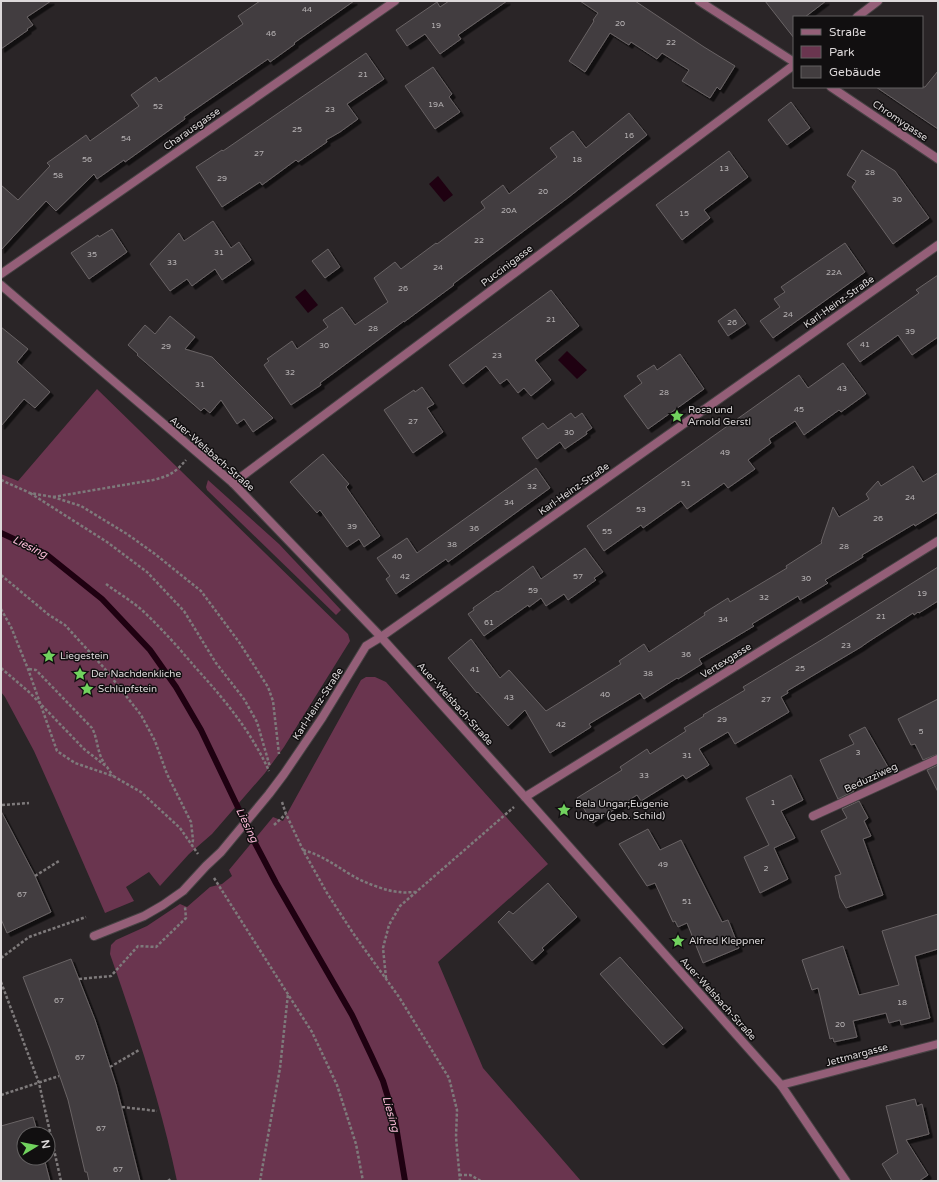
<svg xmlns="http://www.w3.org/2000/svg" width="939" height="1182" font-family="'Varela Round',sans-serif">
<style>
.green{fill:#6a354f}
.water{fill:#1f0111}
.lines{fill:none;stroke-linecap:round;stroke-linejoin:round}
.stream{stroke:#1f0111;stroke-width:6}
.building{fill:#423d3f;stroke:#696365;filter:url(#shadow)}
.minor-casing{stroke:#474244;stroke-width:10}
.path{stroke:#7e7a7b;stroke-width:2.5;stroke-dasharray:3 2;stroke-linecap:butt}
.minor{stroke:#945f78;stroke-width:8}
.labels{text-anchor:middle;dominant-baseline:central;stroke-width:3;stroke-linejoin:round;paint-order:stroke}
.number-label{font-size:8px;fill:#b6b2b3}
.street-label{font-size:10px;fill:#ddd9da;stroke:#110f10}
.poi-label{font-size:10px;fill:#ddd9da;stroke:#110f10;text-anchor:start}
.water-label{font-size:11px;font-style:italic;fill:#f8b8d5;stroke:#110f10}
</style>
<defs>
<filter id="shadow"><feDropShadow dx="3.5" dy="3.5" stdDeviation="0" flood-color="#0009"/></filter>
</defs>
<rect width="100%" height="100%" fill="#2a2527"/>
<g class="green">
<polygon points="97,389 348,634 350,641 284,747 265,773 212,834 189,854 160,886 149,872 126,887 134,901 105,913 55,798 34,751 5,697 1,692 1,474 18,481"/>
<polygon points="208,480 279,544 341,610 336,615 207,490 206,487"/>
<path d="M366,677H375L386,682L548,864L438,962L483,1068L581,1181H177C161,1104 136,1028 110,954L111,945L116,940L147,926L180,904L187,907L210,887L222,884L232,876L229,870L273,817L283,821L361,680Z"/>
</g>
<g class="water">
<polygon points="438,176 453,195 444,202 429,184"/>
<polygon points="305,289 318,305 308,313 295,297"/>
<polygon points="567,351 587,370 577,379 558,360"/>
</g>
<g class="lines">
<polyline class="stream" points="1,533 46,554 102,599 150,650 176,687 201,730 255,843 276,883 352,1015 371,1055 383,1081 395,1120 405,1181"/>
</g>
<g class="building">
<polygon points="1,1 51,1 27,17 33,25 27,29 28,30 1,49"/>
<polygon points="260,1 354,1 294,43 295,44 270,62 268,59 184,117 185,119 125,162 124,160 97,179 94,174 56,211 46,201 1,250 1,185 18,200 50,166 47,163 86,135 90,141 139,106 131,95 156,77 159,82 243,24 238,16"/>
<polygon points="449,1 507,1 458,35 461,39 440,54 425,34 407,46 396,30 437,2 440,7"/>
<polygon points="580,1 635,1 704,47 735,66 720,90 717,87 710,98 682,81 689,70 662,53 657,59 631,42 629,45 610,33 585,72 569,61 594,21 593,20 598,13"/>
<polygon points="765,1 826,1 805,17 794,17 794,38"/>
<polygon points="366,53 384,79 347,104 358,119 340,132 326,140 327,142 298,162 296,160 262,185 260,182 222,207 196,167 222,150 223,151"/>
<polygon points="433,67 452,94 449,97 460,112 435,129 405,86"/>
<polygon points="938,71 938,129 876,87 925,87"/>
<polygon points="791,102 810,128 787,145 768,120"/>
<polygon points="629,113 647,135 569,197 453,284 454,285 404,322 404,321 354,358 320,383 321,385 291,405 264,365 269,361 267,359 292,341 297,349 328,327 323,320 342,307 355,325 388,302 374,278 395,262 401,269 436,243 437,244 485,208 481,202 503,185 509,194 557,157 550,148 573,131 586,148"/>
<polygon points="862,150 895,171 929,218 893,244 852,187 856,181 847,175"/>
<polygon points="729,151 748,177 704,210 710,218 682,240 656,205"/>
<polygon points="213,221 231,248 239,242 251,260 222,280 215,269 192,286 187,279 170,291 150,264 179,233 184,241"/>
<polygon points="112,229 127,252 89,279 71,253 98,235 99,237"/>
<polygon points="845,243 865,272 773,338 760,321 780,307 774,299 785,292 781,287"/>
<polygon points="328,249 340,267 325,278 312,261"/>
<polygon points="938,275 938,337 912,355 898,335 860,362 847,344 919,293 916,290"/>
<polygon points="551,290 579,326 535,360 551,380 531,396 524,388 518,393 507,379 500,384 486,366 463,384 449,365"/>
<polygon points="735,309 746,324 728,336 718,321"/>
<polygon points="170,316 195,337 185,349 212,357 273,418 253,432 244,419 237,424 221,400 210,413 204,408 201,411 137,355 138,354 128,345 145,325 155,334"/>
<polygon points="1,327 28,349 17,362 50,392 35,408 24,399 1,426"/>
<polygon points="680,354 704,389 648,429 624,396 642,383 637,376 654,365 657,370"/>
<polygon points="843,363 866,394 841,412 839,410 804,435 795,421 769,439 771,443 748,460 755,469 728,488 724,483 687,509 681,501 643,528 641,525 604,551 587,526 799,375 808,388"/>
<polygon points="422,387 434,404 427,408 443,432 413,453 384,410 414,390 415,392"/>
<polygon points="571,413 575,418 582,413 592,428 586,432 587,434 565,449 560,442 537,459 522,438 543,423 548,429"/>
<polygon points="323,454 349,484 346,487 380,536 364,547 359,539 347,547 320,510 317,513 290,482"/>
<polygon points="913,466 923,482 938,473 938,512 915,526 914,524 862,555 863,557 825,580 828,583 800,600 798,596 752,624 754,626 699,659 702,664 678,679 677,678 644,699 640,693 589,724 591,727 550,753 525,710 508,726 478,692 477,693 448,658 471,639 500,678 509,670 546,711 621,664 619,661 644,644 649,652 705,615 704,613 728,598 730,602 787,568 786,566 822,543 821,542 833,507 839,517 869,499 866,494 878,481 881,486"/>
<polygon points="536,468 550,488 448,562 446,559 396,594 386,579 390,576 377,558 407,538 417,553"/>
<polygon points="585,548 603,572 594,578 596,580 568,600 564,594 546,606 541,598 529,607 528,605 484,636 468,614 474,610 473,608 497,591 498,592 533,566 541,579"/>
<polygon points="938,567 938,601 919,613 918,612 914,615 913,613 868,642 861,647 787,691 788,693 781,697 789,712 735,744 728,732 699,749 709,765 686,779 683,775 641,801 637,795 593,823 577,798 622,770 620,767 647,749 650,754 686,731 684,728 704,716 703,715 745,690 743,687 823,639"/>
<polygon points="938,699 938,754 923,760 915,744 911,745 898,719"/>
<polygon points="865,727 888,767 851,784 854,791 838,799 820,760 854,744 849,735"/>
<polygon points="938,765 938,792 927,770"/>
<polygon points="791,775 803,800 781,811 795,838 774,848 788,879 760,893 744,857 769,845 746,798"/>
<polygon points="859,801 868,818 864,821 871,836 863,839 883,895 846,908 840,898 835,876 841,874 821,831 847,818 842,809"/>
<polygon points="1,811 35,876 51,912 7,933 1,919"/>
<polygon points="648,829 660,850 681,840 722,922 728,920 739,948 703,963 687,923 678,927 675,921 673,922 655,883 647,886 619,844"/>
<polygon points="548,883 577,917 542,948 544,950 532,961 498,922 509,911 513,914"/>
<polygon points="938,914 938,949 915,956 930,1018 901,1025 900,1020 889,1023 886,1013 853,1021 857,1037 834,1042 833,1038 830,1039 818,988 812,990 802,960 843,946 859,995 899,985 882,931"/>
<polygon points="620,957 683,1028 663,1045 600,974"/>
<polygon points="71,959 95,1020 116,1085 140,1181 89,1181 87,1172 85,1172 68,1100 50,1048 23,977"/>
<polygon points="915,1099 917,1106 922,1104 929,1134 906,1140 928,1175 919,1181 892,1181 882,1164 898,1153 886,1106"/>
<polygon points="33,1117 38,1134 24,1134 24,1158 44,1158 50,1181 1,1181 1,1126"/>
</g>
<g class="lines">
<g class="minor-casing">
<g id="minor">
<polyline points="699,1 794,62"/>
<polyline points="857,17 878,1"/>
<polyline points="831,87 938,159"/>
<polyline points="1,274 395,1"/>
<polyline points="1,285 233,483 381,637 525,797 781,1085 846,1181"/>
<polyline points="233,483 794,65"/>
<polyline points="525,797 938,541"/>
<polyline points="813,816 938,759"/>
<polyline points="94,936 144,916 163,905 183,891 206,866 221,852 269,794 284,774 322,718 366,646 381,637 938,245"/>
<polyline points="781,1085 938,1044"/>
</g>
</g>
<g class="path">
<polyline points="1,480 30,493 53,497 81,506 127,534 155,554 201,591 239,642 268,687 273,701 279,754"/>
<polyline points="30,493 107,542 147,572 184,611 216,663 244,699 257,722 270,767"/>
<path d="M53,497L153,480C169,476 175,473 186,460"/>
<polyline points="1,575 49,615 65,625 105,669 141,715 155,741 167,774 191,822 193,840 192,845"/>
<path d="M106,584C118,593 132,601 143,611C162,629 179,648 195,667C224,699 251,731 269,771"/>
<polyline points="1,609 11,627 28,669 57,751 75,763 113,776 141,792 180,828 198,854"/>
<polyline points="1,668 29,692 84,749 107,767 113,776"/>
<path d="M29,669L36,670L92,728C98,739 97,754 105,764"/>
<polyline points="282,802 286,814 303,850 327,893 353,933 399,997 449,1078 457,1110 456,1137 460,1181"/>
<polyline points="2,805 29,803"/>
<polyline points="274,825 286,814"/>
<path d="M303,850C322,855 336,866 353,876C363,882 388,892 400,892C405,893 410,892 415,892"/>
<polyline points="35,876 59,861"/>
<polyline points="214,878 312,1032 337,1085 356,1144 363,1181"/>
<polyline points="1,958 29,937 86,917"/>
<polyline points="386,978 383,948 389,925 400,906 514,807"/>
<polyline points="79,979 111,976 138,946 156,947 186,918 185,907"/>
<polyline points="1,982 39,1083 61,1181"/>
<polyline points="110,1067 139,1050"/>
<polyline points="1,1095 59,1076"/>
<polyline points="122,1107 157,1111"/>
<polyline points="459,1175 470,1175 481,1181"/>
<polyline points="168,1181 172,1178"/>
<polyline points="260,1181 280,1068 288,994"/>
</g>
<use href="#minor" class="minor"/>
</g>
<defs>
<g id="sight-bare" transform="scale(1.08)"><path d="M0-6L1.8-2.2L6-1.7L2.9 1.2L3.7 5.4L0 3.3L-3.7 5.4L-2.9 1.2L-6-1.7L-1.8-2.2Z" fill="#71d25e" stroke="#110f10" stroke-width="2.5" paint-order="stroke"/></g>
</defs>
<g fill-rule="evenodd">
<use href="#sight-bare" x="677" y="416"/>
<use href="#sight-bare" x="49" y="656"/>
<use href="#sight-bare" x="80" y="674"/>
<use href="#sight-bare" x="87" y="689"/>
<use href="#sight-bare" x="564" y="810"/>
<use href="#sight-bare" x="678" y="941"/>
</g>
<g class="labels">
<g class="number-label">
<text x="307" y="9">44</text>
<text x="620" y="23">20</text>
<text x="436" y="25">19</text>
<text x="271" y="33">46</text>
<text x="671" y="42">22</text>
<text x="363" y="74">21</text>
<text x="436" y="104">19A</text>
<text x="158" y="106">52</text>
<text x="330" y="109">23</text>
<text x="297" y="129">25</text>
<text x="629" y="135">16</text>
<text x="126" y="138">54</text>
<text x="259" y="153">27</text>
<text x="87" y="159">56</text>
<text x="577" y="159">18</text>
<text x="724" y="168">13</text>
<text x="870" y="172">28</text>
<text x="58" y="175">58</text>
<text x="222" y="178">29</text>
<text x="543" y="191">20</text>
<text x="897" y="199">30</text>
<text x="509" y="210">20A</text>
<text x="684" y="213">15</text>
<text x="479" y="240">22</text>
<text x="219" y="252">31</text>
<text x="92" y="254">35</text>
<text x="172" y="262">33</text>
<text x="438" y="267">24</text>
<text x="834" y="272">22A</text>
<text x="403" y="288">26</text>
<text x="788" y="314">24</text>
<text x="551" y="319">21</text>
<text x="732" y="322">26</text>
<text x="373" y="328">28</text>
<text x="910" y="331">39</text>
<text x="865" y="344">41</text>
<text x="324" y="345">30</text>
<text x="166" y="346">29</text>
<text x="497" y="355">23</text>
<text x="290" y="372">32</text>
<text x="200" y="384">31</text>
<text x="842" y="388">43</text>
<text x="664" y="392">28</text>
<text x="799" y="409">45</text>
<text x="413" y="421">27</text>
<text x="569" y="432">30</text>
<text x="725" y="452">49</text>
<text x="686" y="483">51</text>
<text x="532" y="486">32</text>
<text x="910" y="497">24</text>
<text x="509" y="502">34</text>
<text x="641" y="509">53</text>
<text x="878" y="518">26</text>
<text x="352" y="526">39</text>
<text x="474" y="528">36</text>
<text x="607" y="531">55</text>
<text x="452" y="544">38</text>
<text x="844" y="546">28</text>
<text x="397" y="556">40</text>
<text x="405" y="576">42</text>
<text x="578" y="576">57</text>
<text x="806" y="578">30</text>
<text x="533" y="590">59</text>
<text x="922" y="593">19</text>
<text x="764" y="597">32</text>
<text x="881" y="616">21</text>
<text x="723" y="619">34</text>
<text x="489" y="622">61</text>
<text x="846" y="645">23</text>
<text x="686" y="654">36</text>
<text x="800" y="668">25</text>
<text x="475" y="669">41</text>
<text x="648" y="673">38</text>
<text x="605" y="694">40</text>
<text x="509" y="697">43</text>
<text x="766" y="699">27</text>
<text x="722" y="719">29</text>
<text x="561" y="724">42</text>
<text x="921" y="731">5</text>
<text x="858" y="752">3</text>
<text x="687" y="755">31</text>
<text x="644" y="775">33</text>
<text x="773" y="802">1</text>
<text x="663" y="864">49</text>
<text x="766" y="868">2</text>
<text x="22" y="894">67</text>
<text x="687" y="901">51</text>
<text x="59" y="1000">67</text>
<text x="902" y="1002">18</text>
<text x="840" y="1024">20</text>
<text x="80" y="1057">67</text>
<text x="101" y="1128">67</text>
<text x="118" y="1169">67</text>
</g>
<g class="street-label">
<text transform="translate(900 121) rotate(34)">Chromygasse</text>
<text transform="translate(192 129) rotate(-35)">Charausgasse</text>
<text transform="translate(507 266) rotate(-37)">Puccinigasse</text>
<text transform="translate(839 302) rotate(-35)">Karl-Heinz-Straße</text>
<text transform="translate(212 454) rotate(41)">Auer-Welsbach-Straße</text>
<text transform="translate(574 489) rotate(-35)">Karl-Heinz-Straße</text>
<text transform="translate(726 661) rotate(-32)">Vertexgasse</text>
<text transform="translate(318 704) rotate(-57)">Karl-Heinz-Straße</text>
<text transform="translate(455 704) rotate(48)">Auer-Welsbach-Straße</text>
<text transform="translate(871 778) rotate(-25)">Beduzziweg</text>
<text transform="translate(718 999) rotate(48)">Auer-Welsbach-Straße</text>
<text transform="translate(857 1055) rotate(-15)">Jettmargasse</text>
</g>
<g class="poi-label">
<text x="688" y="410">Rosa und<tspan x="688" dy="12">Arnold Gerstl</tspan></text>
<text x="60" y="656">Liegestein</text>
<text x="91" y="674">Der Nachdenkliche</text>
<text x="98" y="689">Schlüpfstein</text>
<text x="575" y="804">Bela Ungar;Eugenie<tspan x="575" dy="12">Ungar (geb. Schild)</tspan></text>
<text x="689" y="941">Alfred Kleppner</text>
</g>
<g class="water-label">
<text transform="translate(30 547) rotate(26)">Liesing</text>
<text transform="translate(247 825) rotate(64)">Liesing</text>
<text transform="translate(391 1114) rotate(74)">Liesing</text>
</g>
</g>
<rect width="939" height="1182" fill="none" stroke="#ddd9da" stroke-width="4"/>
<rect x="793" y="16" width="130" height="72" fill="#110f10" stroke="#636061"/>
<rect x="801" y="29" width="20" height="6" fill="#945f78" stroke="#636061"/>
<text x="829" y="36" font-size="12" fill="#ddd9da">Straße</text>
<rect x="801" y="46" width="20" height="12" fill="#6a354f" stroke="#636061"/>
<text x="829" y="56" font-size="12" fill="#ddd9da">Park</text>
<rect x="801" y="66" width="20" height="12" fill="#423d3f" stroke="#636061"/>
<text x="829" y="76" font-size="12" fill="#ddd9da">Gebäude</text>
<g transform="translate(36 1146) rotate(80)"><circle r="19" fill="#110f10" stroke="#636061"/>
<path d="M0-3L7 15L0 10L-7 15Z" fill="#71d25e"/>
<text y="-6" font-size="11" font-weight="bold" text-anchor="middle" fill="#ddd9da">N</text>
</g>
</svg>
